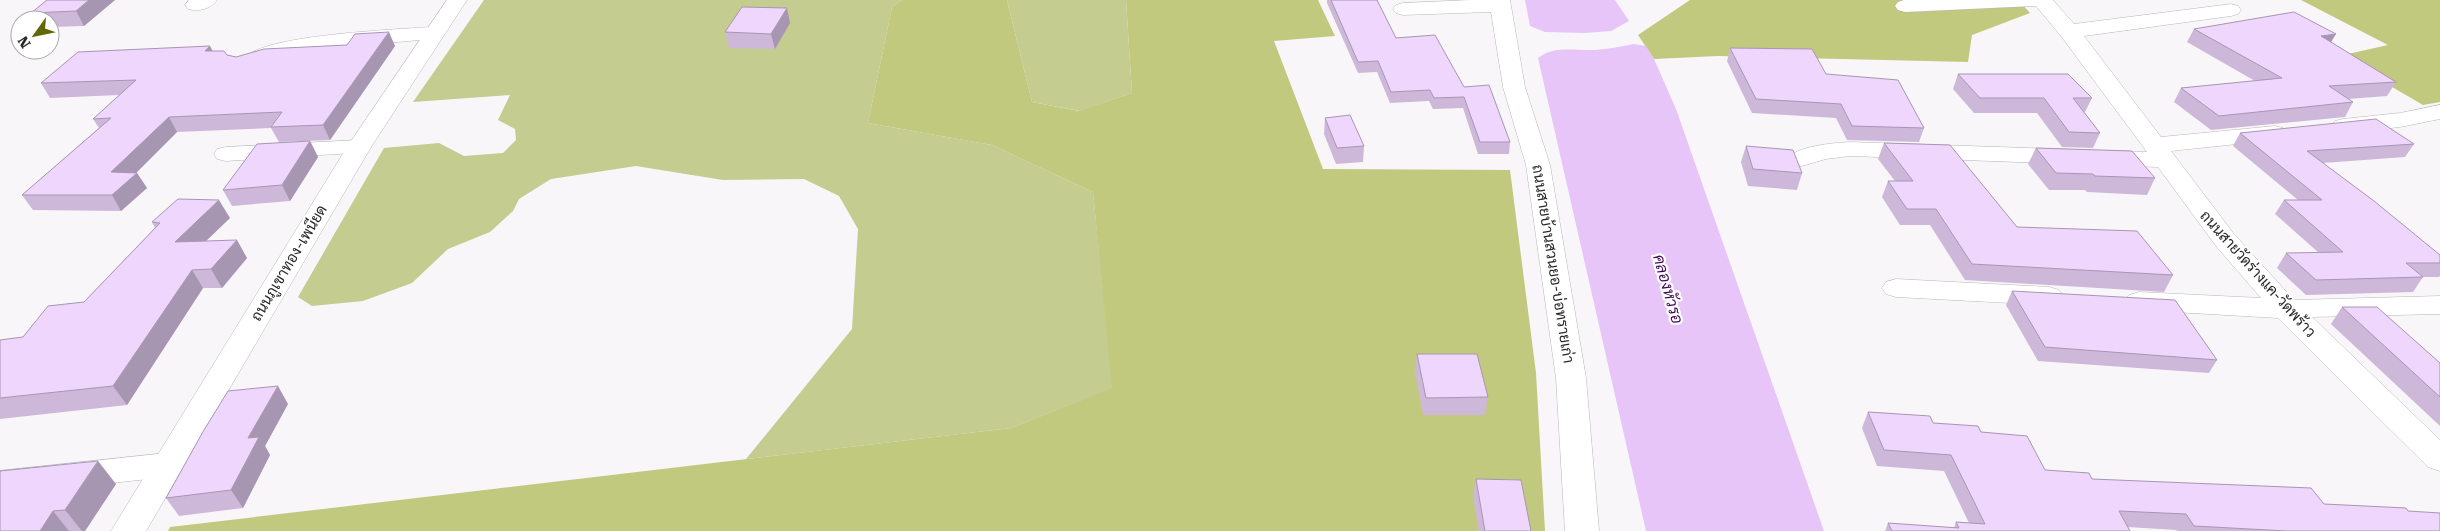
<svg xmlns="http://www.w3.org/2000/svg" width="2440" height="531" font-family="'Roboto Serif',Sarabun,serif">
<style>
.green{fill:#c4cc8f}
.forest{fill:#c0c97d}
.water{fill:#e7c5f9}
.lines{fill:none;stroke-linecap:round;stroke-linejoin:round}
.minor-casing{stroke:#b8b6b9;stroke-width:1}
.major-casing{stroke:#b8b6b9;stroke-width:1}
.minor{fill:#fff;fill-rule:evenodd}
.major{fill:#fff;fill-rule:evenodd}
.wall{fill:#ceb8da}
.shaded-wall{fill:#a796b1}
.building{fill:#efd6fd;stroke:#a796b1}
.labels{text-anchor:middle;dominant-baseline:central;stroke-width:4.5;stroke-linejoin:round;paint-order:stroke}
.street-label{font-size:15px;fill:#292829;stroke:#fff}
.water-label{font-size:16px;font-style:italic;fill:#400955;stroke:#fff}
</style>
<rect width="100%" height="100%" fill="#f8f6f9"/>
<g class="green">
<polygon points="484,0 902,0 892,7 868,123 992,145 1093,192 1113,388 1011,428 746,459 852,329 858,229 839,196 804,179 723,180 636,166 551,179 519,199 513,211 490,232 448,249 412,283 363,301 312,306 298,297 384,148 439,143 464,156 503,153 516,140 515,129 498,120 510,95 413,102"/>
<polygon points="1007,0 1126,0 1132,93 1080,111 1032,102"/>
</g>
<g class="forest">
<polygon points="902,0 1007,0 1032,102 1079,111 1132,93 1126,0 1318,0 1335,36 1274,41 1323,169 1510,170 1536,373 1545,531 168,531 170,527 1011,428 1112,388 1093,192 992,145 868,123 892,7"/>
<polygon points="1690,0 2018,0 2030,13 1972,35 1968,62 1718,56 1654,59 1638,35"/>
<polygon points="2301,0 2440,0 2440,102 2423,105 2339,56 2388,45"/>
</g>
<g class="water">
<polygon points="1525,0 1615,0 1629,21 1611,31 1585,33 1545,32 1530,26"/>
<path d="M1634,44L1646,46L1654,59L1676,109L1824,531H1646L1538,58C1554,45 1575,51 1595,50C1608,49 1620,47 1634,44Z"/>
</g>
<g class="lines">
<g class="minor-casing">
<g id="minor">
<path d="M189,0H217C211,9 198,12 188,9L185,5Z"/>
<polygon points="1471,0 1510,0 1525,87 1550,165 1586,378 1599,531 1565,531 1556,378 1526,165 1503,87 1491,12 1403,15 1396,13 1393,9 1396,5 1403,3"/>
<path d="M1904,0H2053L2074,24L2231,4L2238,6L2241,10L2238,14L2231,16L2084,36L2161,137L2275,126L2283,128L2287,133L2283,138L2275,140L2171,151L2234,234L2294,300L2440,296V314L2312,317L2440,440V471L2428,467L2278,318L2139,310L2129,307L2125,301L2129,295L2139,292L2261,298L2216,246L2158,167L1850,156L1826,159L1798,167L1789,165L1786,160C1795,146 1833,143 1850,142L2147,152L2061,36L2036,6L1905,12L1898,10L1895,6L1898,2Z"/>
<path d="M433,27L441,28L444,33L441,38L321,49L256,65L248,63L245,58C261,35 401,29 433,27Z"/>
<polygon points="2440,105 2440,119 2400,127 2343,133 2335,131 2331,126 2335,121 2343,119 2400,113"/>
<polygon points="359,140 368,142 371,147 368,152 226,161 217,159 214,154 217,149 226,147"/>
<polygon points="1896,279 2049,287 2059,290 2063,296 2059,302 2049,305 1896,297 1886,294 1882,288 1886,282"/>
<polygon points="167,453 179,457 183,465 179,473 167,477 0,495 0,471"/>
</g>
</g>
<g class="major-casing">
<polygon id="major" points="447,0 467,0 371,147 146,531 111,531 347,147"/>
</g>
<use href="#minor" class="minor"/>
<use href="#major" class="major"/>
</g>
<g class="wall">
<polygon points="47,0 115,0 84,26 50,27 50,20 35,20 31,13"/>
<polygon points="1327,0 1377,0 1396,38 1464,87 1510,142 1509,154 1478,154 1463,108 1433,109 1429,101 1390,103 1377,72 1358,73 1327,3"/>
<polygon points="790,23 775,49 729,48 725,32"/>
<polygon points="2194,29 2331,42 2396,82 2387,96 2348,99 2353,102 2345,117 2211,130 2174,102 2181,88 2255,81 2187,42"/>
<polygon points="395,46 330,140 279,142 271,128 177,132 136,173 137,173 147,188 121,211 33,210 22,195 99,128 93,119 119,95 50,98 41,83 213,51 236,57"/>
<polygon points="1730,48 1826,74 1924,128 1919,142 1847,140 1836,118 1752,113 1727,61"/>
<polygon points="1958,74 2092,98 2085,112 2084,112 2100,133 2093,148 2062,147 2037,113 1974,113 1953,89"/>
<polygon points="1325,118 1364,146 1363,162 1336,164 1324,134"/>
<polygon points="2240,133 2414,144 2405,157 2323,163 2440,255 2440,276 2439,277 2423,277 2413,292 2306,295 2277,268 2286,253 2319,253 2275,214 2284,200 2298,200 2233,146"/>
<polygon points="310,141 318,157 290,201 232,206 223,190"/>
<polygon points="1884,143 2017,227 2173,275 2164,292 1965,280 1930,225 1900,225 1882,197 1888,181 1895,181 1878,159"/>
<polygon points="1746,146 1802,173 1797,190 1748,186 1741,162"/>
<polygon points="2036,148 2155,178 2147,195 2087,192 2085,190 2049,190 2028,164"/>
<polygon points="230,218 206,241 247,258 222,288 203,288 127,405 0,419 0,340 23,337 84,302 155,228 152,222"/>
<polygon points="2012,291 2217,360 2209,373 2038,361 2006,305"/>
<polygon points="2342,307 2440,363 2440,426 2331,324"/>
<polygon points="1417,354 1488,397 1485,415 1423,415 1415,372"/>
<polygon points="288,404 265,446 270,455 243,508 179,516 166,498"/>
<polygon points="1868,412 1933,423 1981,432 2045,470 2092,479 2324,504 2408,511 2440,531 2177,531 2176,530 2128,527 2130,531 1885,531 1888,523 1954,528 1956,522 1969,523 1944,471 1877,466 1862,428"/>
<polygon points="1476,479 1531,531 1479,531 1473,497"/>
<polygon points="116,484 85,531 0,531"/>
</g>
<g class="shaded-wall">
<polygon points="89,0 115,0 84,26 76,11"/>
<polygon points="787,8 790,23 775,49 771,34"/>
<polygon points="389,32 395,46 330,140 323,125"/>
<polygon points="2336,34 2328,47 2321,36"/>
<polygon points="210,46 218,61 205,51"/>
<polygon points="169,117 177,132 129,180 137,173 147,188 121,211 112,195 111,172"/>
<polygon points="310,141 318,157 290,201 282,185"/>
<polygon points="219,200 230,218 186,260 175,242"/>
<polygon points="237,240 247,258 222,288 211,269"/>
<polygon points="192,270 203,288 127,405 113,386"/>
<polygon points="278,386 288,404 265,446 270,455 243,508 231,490 248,438"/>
<polygon points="98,461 116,484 85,531 82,531 65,510"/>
<polygon points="53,511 69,531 40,531"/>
</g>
<g class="building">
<polygon points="47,0 89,0 76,11 31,13"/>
<polygon points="1331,0 1377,0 1396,38 1435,35 1464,87 1489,85 1510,142 1480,142 1464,97 1434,98 1430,90 1391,92 1378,61 1358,62"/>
<polygon points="742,7 787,8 771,34 725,32"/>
<polygon points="2294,12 2336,34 2321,36 2396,82 2329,86 2353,102 2219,116 2181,88 2282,78 2194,29"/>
<polygon points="389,32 323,125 271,127 282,112 169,117 111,172 137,173 112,195 22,195 111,118 93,119 136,80 41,83 78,52 210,46 205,51 224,51 227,55 236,57 264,49 347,45 355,34"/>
<polygon points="1730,48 1812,49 1826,74 1898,80 1924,128 1852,126 1841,104 1756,99"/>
<polygon points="1958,74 2068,74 2092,98 2073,98 2100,133 2069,132 2044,98 1980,98"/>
<polygon points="1350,115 1364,146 1337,148 1325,118"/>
<polygon points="2376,119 2414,144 2307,151 2374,201 2440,255 2440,263 2406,263 2423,277 2316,280 2286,253 2343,252 2284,200 2322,200 2240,133"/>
<polygon points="310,141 282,185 223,190 257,144"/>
<polygon points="1884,143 1950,145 2017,227 2137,231 2173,275 1972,264 1936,209 1907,209 1888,181 1913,181"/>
<polygon points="1746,146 1793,150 1802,173 1753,169"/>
<polygon points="2036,148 2132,151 2155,178 2095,176 2093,174 2056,173"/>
<polygon points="178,199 219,200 175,242 237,240 211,269 192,270 113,386 0,398 0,340 23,337 48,306 84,302 160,223 152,222"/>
<polygon points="2012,291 2175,300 2217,360 2045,347"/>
<polygon points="2342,307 2377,307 2440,363 2440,397"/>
<polygon points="1417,354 1477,354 1488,397 1426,398"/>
<polygon points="278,386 248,438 259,437 231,490 166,498 204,430 228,391"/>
<polygon points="1868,412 1930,416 1933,423 1978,426 1981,432 2027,436 2045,470 2089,473 2092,479 2311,488 2324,504 2406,508 2408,511 2440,513 2440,531 2287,531 2194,526 2186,514 2119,511 2130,531 1892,531 1888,523 1959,528 1956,522 1985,524 1951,455 1884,450"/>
<polygon points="98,461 65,510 53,511 40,531 0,531 0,471"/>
<polygon points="1476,479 1521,480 1531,531 1485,531"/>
</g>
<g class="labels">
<g class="street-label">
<text transform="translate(289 263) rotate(-59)">ถนนภูเขาทอง-เพนียด</text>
<text transform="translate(1553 264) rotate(81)">ถนนสายบ้านสวนยอ-บ่อทรายเก่า</text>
<text transform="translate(2258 274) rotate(48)">ถนนสายวัดร่างแค-วัดพร้าว</text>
</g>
<g class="water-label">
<text transform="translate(1668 289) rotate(74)">คลองหัวรอ</text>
</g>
</g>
<g transform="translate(35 35) rotate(237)"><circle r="24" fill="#ffffff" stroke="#a9a9a9"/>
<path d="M0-4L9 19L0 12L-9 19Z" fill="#616705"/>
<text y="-8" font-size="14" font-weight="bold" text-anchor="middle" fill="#292829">N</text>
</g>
</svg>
